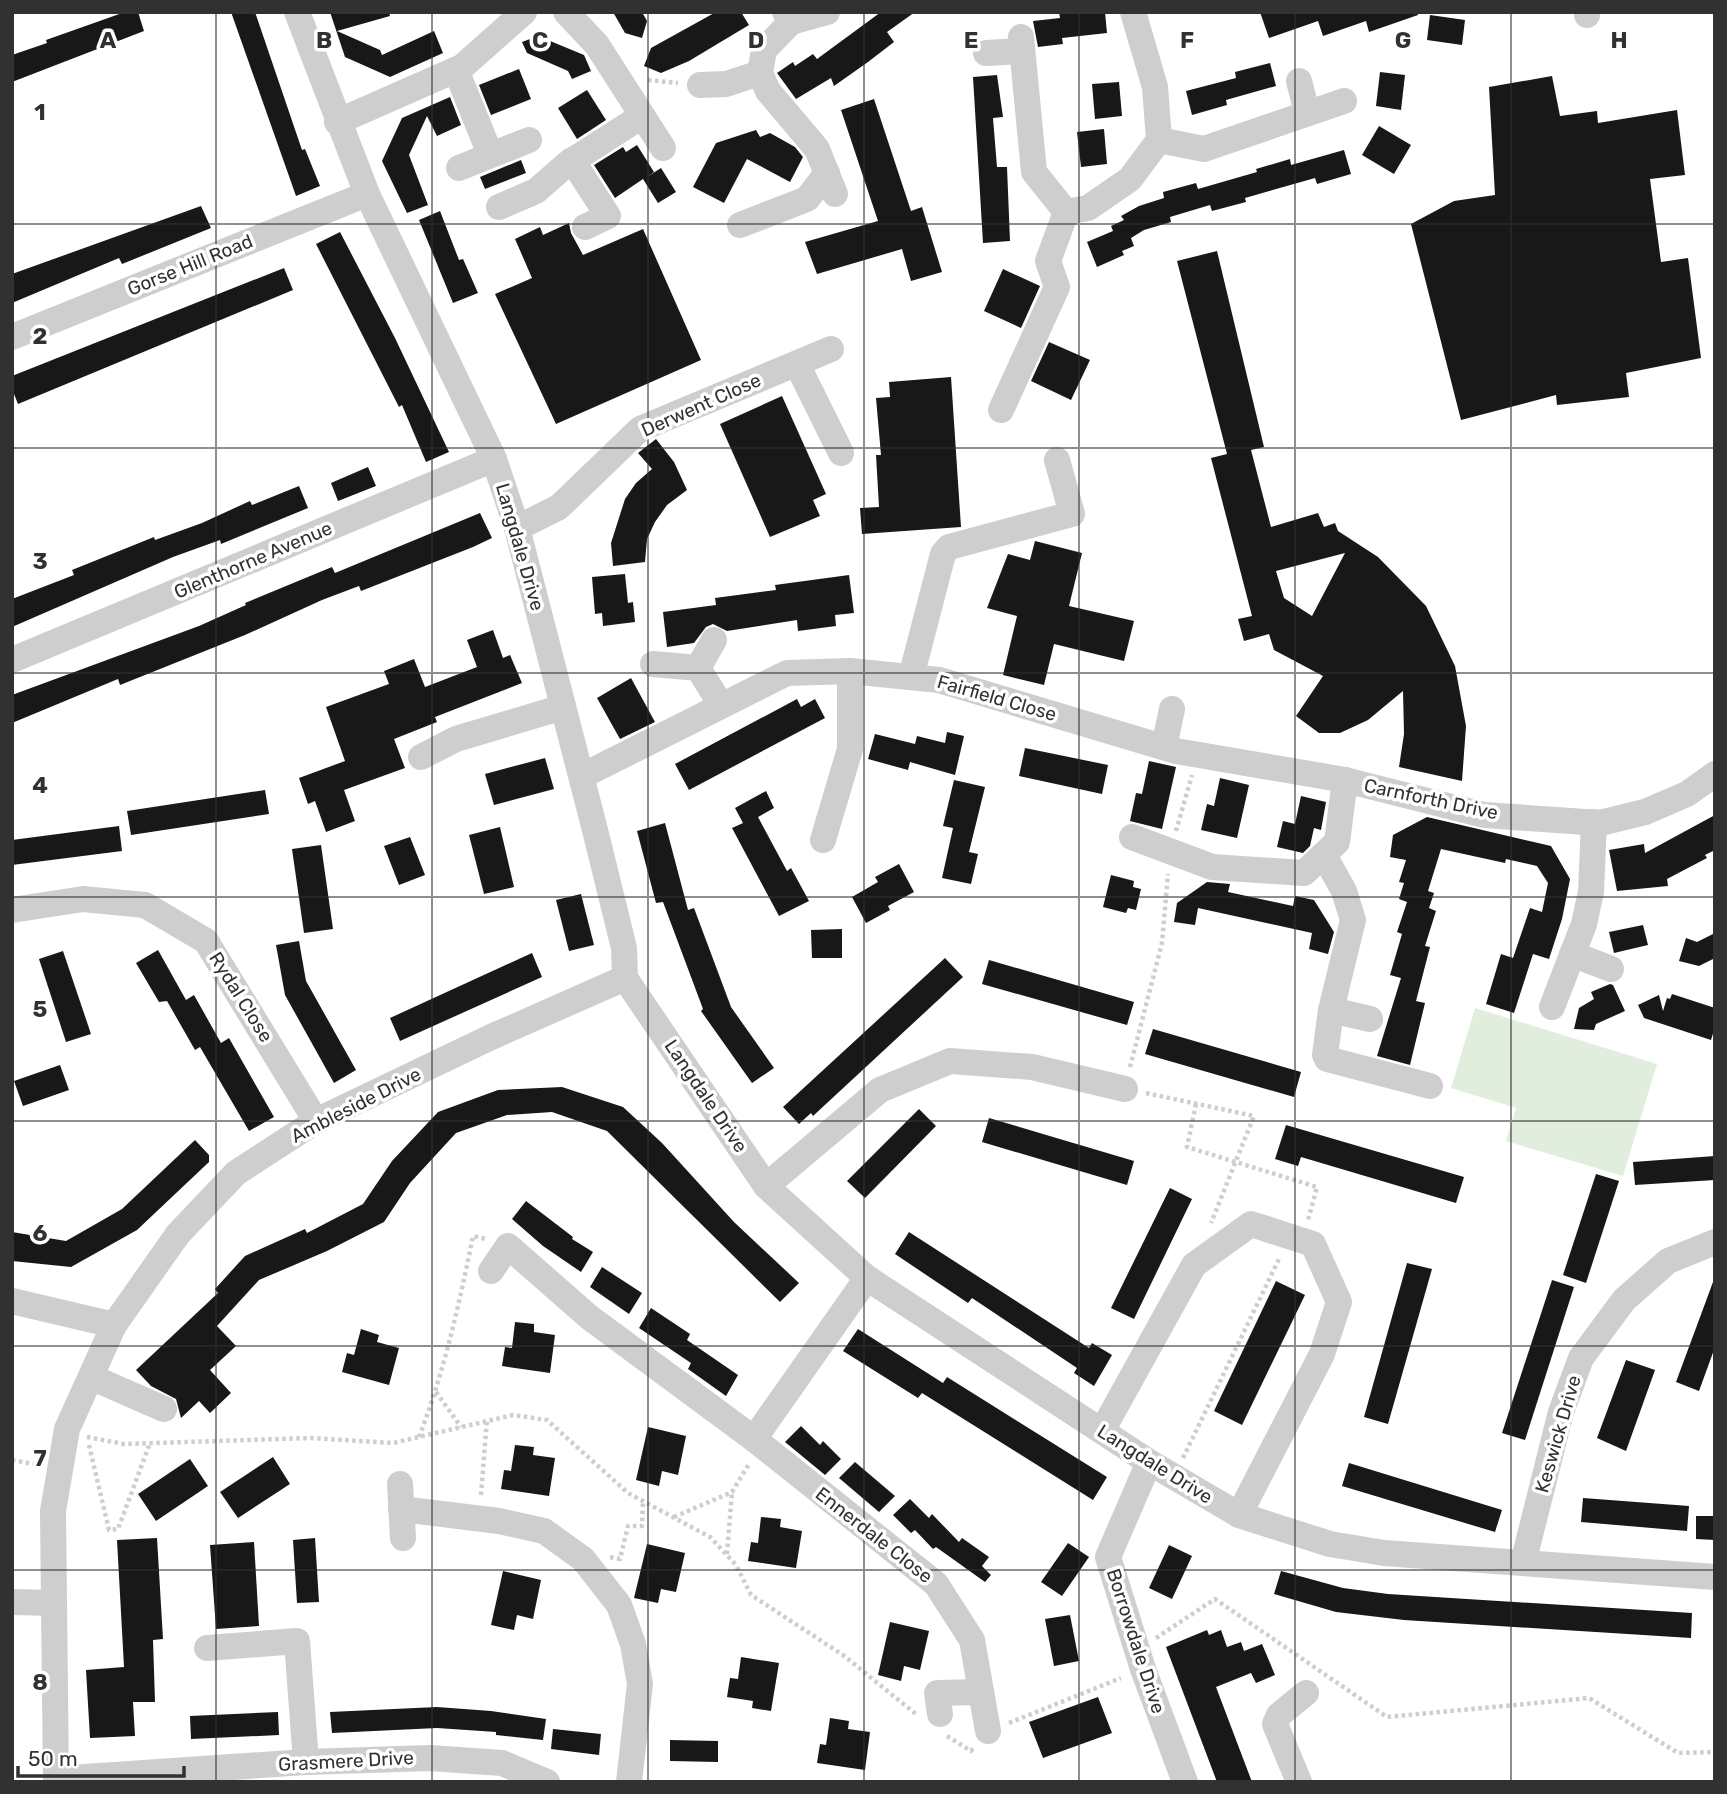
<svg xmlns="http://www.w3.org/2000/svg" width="1727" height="1794" font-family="Rubik,sans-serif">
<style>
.green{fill:#e1eede}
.building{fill:#181818;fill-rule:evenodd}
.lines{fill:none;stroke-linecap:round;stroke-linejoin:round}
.path{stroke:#cecece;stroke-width:4.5;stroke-dasharray:3.5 3.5;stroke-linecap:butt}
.minor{stroke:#cecece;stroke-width:26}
.grid{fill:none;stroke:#313131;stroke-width:2;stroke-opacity:0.55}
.labels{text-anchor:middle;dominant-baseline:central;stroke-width:7;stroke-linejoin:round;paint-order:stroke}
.street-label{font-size:19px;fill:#313131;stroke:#fff}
.grid-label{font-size:23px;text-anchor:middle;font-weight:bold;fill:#313131;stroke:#fff;stroke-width:7;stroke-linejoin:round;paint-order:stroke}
</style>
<rect width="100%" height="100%" fill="#fff"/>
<polygon class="green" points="1475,1008 1657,1064 1623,1176 1506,1141 1516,1108 1451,1088"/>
<g class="building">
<polygon points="125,12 138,12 144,31 12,82 12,55 47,43 46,40"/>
<polygon points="231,12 255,12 302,150 305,149 320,186 296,196"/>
<polygon points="330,12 389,12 390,16 337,31 380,50 382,55 434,31 443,53 390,77 345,57"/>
<polygon points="613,12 642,12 647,21 642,38 625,33"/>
<polygon points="716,12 741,12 749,25 689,61 661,73 644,66 651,48"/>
<polygon points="881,12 915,12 887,32 894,42 868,62 834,86 831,78 796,99 777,73 793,62 795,66 813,54 817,59"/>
<polygon points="1059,12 1105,12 1107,33 1062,38 1063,44 1038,47 1033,21 1060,18"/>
<polygon points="1260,12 1418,12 1418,15 1369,32 1366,21 1323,36 1318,21 1269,38"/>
<polygon points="1430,15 1465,20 1462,45 1427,40"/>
<polygon points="538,36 584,55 591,71 572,79 568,71 527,53 522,42"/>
<polygon points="1270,63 1276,86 1226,100 1227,105 1192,115 1186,91 1236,78 1235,72"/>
<polygon points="519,69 531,99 491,115 479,85"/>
<polygon points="1380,72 1405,75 1401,110 1376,106"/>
<polygon points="997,75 1003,117 993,118 997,167 1007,167 1010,241 983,243 973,77"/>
<polygon points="1552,76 1560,116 1597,111 1598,123 1677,110 1685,175 1650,179 1661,262 1688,258 1701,358 1626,373 1629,397 1557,405 1556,395 1461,420 1411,224 1454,201 1495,195 1489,87"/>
<polygon points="1119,82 1122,116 1095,119 1092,84"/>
<polygon points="587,90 606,120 577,139 558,108"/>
<polygon points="450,97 461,125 437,136 427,116 409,155 428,205 407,213 382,161 402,118"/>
<polygon points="874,99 911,211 922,207 942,272 911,281 902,249 817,274 805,242 878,221 841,110"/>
<polygon points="1379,126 1411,145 1394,174 1362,155"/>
<polygon points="1104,129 1107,164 1081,167 1077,132"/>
<polygon points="756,130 760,137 770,133 795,147 803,157 790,182 747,159 724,203 693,187 716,143"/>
<polygon points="637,145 654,172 647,177 661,168 676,192 658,203 643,179 615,198 594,165 623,147 626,152"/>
<polygon points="1344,150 1351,174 1317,184 1315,178 1245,198 1246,202 1212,211 1210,205 1170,217 1171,222 1144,230 1131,238 1134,246 1122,251 1124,255 1097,267 1087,242 1113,231 1111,226 1124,220 1121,216 1139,206 1164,198 1163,192 1196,183 1198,189 1257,172 1256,169 1290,159 1291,165"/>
<polygon points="521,160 526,173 485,189 480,177"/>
<polygon points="201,206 211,228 122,264 119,258 12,303 12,274"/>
<polygon points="440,211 459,260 463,259 478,293 453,303 419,220"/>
<polygon points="569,223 571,233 583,255 643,229 701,360 556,424 495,294 532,278 515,239 540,227 543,235"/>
<polygon points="340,232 395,338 449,452 426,462 402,405 399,407 316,244"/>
<path d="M1217,251L1264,447L1251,450L1271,527L1318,513L1324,527L1335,523L1338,531L1378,557L1426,606L1455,666L1466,726L1462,781L1399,767L1404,734L1403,691L1368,720L1340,733H1319L1296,716L1323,676L1274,650L1269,634L1244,641L1238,619L1252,616L1211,458L1227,454L1177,261ZM1345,553L1312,616L1284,598L1276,571Z"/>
<polygon points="284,268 293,290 18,404 12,389 12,376"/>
<polygon points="1003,269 1040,286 1021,328 984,311"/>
<polygon points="1049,342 1090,360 1071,400 1031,381"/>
<polygon points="951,377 961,527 862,534 860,508 879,507 876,455 881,455 876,398 890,397 889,382"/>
<polygon points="782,396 826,494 813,500 820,516 770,537 720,424"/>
<polygon points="656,439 674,462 687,490 667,505 655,522 647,539 645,562 613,566 611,543 625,499 636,483 652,469 638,453"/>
<polygon points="368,467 376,486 338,501 331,483"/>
<polygon points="299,486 308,508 221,544 220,540 173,557 12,627 12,599 74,575 72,570 154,537 155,540 202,523 250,501 252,505"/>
<polygon points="480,513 492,538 473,547 361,591 359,586 322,600 245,635 120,685 118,679 12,723 12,695 199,626 246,605 245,603 332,567 335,573"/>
<polygon points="1035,541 1082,553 1069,606 1134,621 1124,661 1054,644 1044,685 1003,675 1017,616 987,608 1008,554 1030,560"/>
<polygon points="625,574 628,603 633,602 635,622 603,626 602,613 595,614 592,577"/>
<polygon points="849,575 854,613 835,615 836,626 798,631 797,620 727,631 713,624 706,627 694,643 667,647 663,612 716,605 715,598 776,590 775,585"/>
<polygon points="493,630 503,658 510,655 522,683 435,717 437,722 394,739 405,768 344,790 355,821 326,832 315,801 308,804 299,778 345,761 326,707 389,684 384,671 414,659 425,687 477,667 467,640"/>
<polygon points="631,678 655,722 620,739 597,698"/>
<polygon points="797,699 801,707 815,699 825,718 689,790 675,764"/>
<polygon points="947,732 964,736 955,775 910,762 908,770 868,759 875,734 915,744 917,736 945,743"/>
<polygon points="1025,748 1108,765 1102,794 1019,776"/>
<polygon points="545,758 554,789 494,805 485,774"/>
<polygon points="1149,761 1176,767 1162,829 1130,821 1136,793 1142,794"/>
<polygon points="1220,778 1249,785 1237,838 1201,830 1207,804 1214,806"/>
<polygon points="954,780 985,787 969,852 978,854 971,884 942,878 953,828 943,826"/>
<polygon points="265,790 269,814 131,835 127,811"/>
<polygon points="766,791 774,808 758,817 787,871 791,868 809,901 779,916 732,828 743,823 735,808"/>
<polygon points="1301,796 1326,802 1321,830 1314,828 1310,846 1303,853 1277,847 1283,821 1295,824"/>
<polygon points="1715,815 1715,850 1705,855 1707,858 1667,879 1668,886 1617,891 1609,850 1644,844 1645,853"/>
<polygon points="1427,817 1551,846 1570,879 1562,919 1549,959 1533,954 1514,1013 1486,1004 1501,954 1513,958 1530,908 1542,912 1548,883 1537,866 1506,859 1505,863 1441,849 1428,891 1434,893 1429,908 1436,911 1425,946 1430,947 1416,1001 1425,1003 1410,1065 1377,1056 1401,978 1390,975 1402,934 1397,932 1407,902 1399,899 1404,883 1399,882 1406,860 1390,857 1393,835"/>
<polygon points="665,823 688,910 694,908 731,1007 774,1068 752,1083 701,1011 703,1009 663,902 656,903 637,831"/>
<polygon points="119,826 122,851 12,865 12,840"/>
<polygon points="500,827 514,887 484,894 469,835"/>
<polygon points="410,837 425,875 399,885 384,846"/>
<polygon points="321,845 333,929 304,933 292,849"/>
<polygon points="899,864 914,892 888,906 890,910 866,923 852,897 878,882 875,877"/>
<polygon points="1111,875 1134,881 1133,887 1141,889 1136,910 1128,908 1126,913 1103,907"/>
<polygon points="1207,882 1230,884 1228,892 1293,906 1295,896 1314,900 1334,932 1328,954 1309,949 1312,933 1198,908 1195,925 1174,922 1177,903"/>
<polygon points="581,894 594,945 569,951 556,900"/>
<polygon points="1643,925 1648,945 1614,953 1609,932"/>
<polygon points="842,929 842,958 812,958 811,930"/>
<polygon points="1715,933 1715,958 1699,966 1679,961 1686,938 1697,942"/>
<polygon points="299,941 306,981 356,1070 334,1083 285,995 276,945"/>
<polygon points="158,950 186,1000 194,995 221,1043 229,1038 274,1117 249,1131 200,1047 195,1050 167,1001 159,1002 136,963"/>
<polygon points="63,951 91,1034 66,1042 39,959"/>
<polygon points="532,953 542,977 400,1041 390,1018"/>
<polygon points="945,958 963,977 813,1116 811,1113 799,1124 783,1107"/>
<polygon points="989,960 1134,1002 1127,1025 982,984"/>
<polygon points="1610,984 1613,985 1625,1011 1596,1024 1594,1030 1574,1029 1579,1008 1594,999 1591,992"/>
<polygon points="1672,994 1715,1008 1715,1027 1711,1040 1644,1018 1638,1005 1659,995 1663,1011 1667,998 1670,999"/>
<polygon points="1153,1029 1301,1072 1294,1097 1145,1054"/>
<polygon points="60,1065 69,1090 23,1106 14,1081"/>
<polygon points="562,1087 623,1107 662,1143 734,1222 799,1283 780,1302 607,1131 552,1112 507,1115 456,1133 410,1183 384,1222 327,1251 259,1280 217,1326 236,1346 210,1370 231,1393 210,1413 199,1401 181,1418 176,1399 151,1386 136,1370 218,1293 215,1289 245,1256 305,1229 307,1233 363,1204 392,1161 438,1112 498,1090"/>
<polygon points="919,1109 936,1126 865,1198 847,1181"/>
<polygon points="989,1118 1134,1161 1127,1185 982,1142"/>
<polygon points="1286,1125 1464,1177 1456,1203 1301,1157 1298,1166 1275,1159"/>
<polygon points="195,1140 209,1155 209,1162 137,1230 71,1267 12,1261 12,1232 66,1241 122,1209"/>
<polygon points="1715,1156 1715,1180 1635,1185 1633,1162"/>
<polygon points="1596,1174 1619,1181 1586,1283 1563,1275"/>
<polygon points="1170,1188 1192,1199 1134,1319 1111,1308"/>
<polygon points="526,1201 573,1237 572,1239 593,1252 581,1272 543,1246 512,1219"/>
<polygon points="909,1232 1089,1348 1092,1343 1112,1355 1094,1386 1074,1373 1077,1368 972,1298 968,1303 895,1254"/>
<polygon points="1407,1263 1432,1269 1388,1424 1364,1417"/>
<polygon points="602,1267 642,1293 629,1314 590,1287"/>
<polygon points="1552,1280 1574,1287 1525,1440 1502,1433"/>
<polygon points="1276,1281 1305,1295 1242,1425 1214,1411"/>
<polygon points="1713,1282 1715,1347 1699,1391 1676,1382"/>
<polygon points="651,1308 690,1334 687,1340 738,1375 726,1396 688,1369 691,1363 639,1328"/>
<polygon points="515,1322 534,1324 534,1332 555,1335 550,1373 502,1366 505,1347 512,1348"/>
<polygon points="361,1329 379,1335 377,1342 399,1348 389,1385 342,1372 347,1353 354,1355"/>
<polygon points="858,1329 943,1383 947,1377 1107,1477 1093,1500 922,1393 918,1398 843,1351"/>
<polygon points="1626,1360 1655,1370 1626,1451 1597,1438"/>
<polygon points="801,1426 820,1445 823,1441 841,1459 825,1475 785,1442"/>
<polygon points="648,1427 686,1436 678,1475 662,1471 659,1486 636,1480"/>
<polygon points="515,1445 534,1447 533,1455 555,1458 549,1496 501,1489 504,1470 511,1471"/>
<polygon points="273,1457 290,1484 238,1518 220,1492"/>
<polygon points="190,1459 208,1486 156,1521 138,1494"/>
<polygon points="855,1462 895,1496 879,1512 839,1478"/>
<polygon points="1349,1463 1502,1510 1495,1532 1342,1486"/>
<polygon points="1583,1498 1689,1506 1687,1531 1581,1522"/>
<polygon points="910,1499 929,1518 932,1514 959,1542 962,1538 989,1557 982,1566 991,1575 985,1582 936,1547 933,1549 915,1530 911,1533 893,1515"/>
<polygon points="1696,1516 1715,1516 1715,1540 1696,1539"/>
<polygon points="761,1517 781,1519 780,1527 802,1531 796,1568 748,1561 751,1542 758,1543"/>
<polygon points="157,1538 163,1639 153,1640 155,1702 133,1702 135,1736 90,1738 86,1670 124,1667 117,1540"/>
<polygon points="315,1538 319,1602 297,1603 293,1540"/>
<polygon points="254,1542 259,1626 216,1629 210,1545"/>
<polygon points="1068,1543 1089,1557 1062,1596 1041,1582"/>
<polygon points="647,1544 685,1553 676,1592 661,1589 658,1603 634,1598"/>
<polygon points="1169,1545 1192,1556 1172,1599 1149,1588"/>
<polygon points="503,1571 541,1580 533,1619 517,1615 514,1630 491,1625"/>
<polygon points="1281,1571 1343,1588 1388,1594 1692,1613 1691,1638 1404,1620 1336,1612 1274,1594"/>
<polygon points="1070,1615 1079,1661 1054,1666 1045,1619"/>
<polygon points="890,1622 929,1631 920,1670 904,1666 901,1681 878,1675"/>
<polygon points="1207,1630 1209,1635 1221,1630 1227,1647 1241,1642 1244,1651 1262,1644 1275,1675 1256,1683 1251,1673 1216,1687 1252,1782 1217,1782 1166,1647"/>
<polygon points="741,1657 779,1663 771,1711 752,1708 753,1701 727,1697 730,1678 738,1679"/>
<polygon points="1098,1697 1112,1733 1043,1758 1029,1722"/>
<polygon points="437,1707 491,1711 546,1719 543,1740 496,1735 496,1732 437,1728 332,1733 330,1712"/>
<polygon points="278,1712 279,1735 191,1739 190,1716"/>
<polygon points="830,1718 849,1721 848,1729 870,1732 865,1770 817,1763 820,1744 826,1745"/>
<polygon points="553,1729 601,1734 599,1755 551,1749"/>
<polygon points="670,1740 718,1741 718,1762 670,1761"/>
</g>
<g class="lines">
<g class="path">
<polyline points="648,80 678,83"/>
<polyline points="1176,831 1192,775"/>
<polyline points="1130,1067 1162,943 1168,874"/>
<polyline points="1146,1093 1254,1116 1211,1223"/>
<polyline points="1196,1104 1187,1147 1317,1187 1308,1220"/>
<polyline points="436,1392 461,1427"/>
<polyline points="87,1437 124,1444 311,1438 393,1443 513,1415 547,1420 628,1493 710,1537 736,1565 751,1595 843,1655 917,1715"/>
<path d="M419,1437C444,1372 459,1305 473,1236L486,1239"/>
<polyline points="89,1445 109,1530 118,1529 150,1443"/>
<polyline points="1183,1458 1280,1257"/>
<polyline points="12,1460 39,1465"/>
<polyline points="481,1495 487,1419"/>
<polyline points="674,1517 732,1492 749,1464"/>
<polyline points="727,1554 732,1492"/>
<polyline points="610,1557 620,1559 628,1526 642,1526 643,1500"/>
<polyline points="1156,1638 1215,1599 1387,1717 1589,1698 1678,1753 1715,1752"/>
<polyline points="1009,1723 1121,1678"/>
<polyline points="947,1736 971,1751 974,1747"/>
</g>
<g class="minor">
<polyline points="297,12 367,194 494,459 517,528 595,830 624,948 625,978 766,1186 867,1278 1149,1462 1239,1515 1330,1544 1384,1553 1715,1577"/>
<polyline points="566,12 597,45 663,148"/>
<polyline points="785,12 791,22 827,12"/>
<polyline points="1587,15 1587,12"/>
<polyline points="1021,37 1034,172 1066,212 1088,208 1130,179 1159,140 1155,87 1133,12"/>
<polyline points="986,53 1022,51"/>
<polyline points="456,70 490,154"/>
<polyline points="760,73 768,91 817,149 835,194"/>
<polyline points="760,73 764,50 791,22"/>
<polyline points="1299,81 1307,113"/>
<polyline points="700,85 726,84 760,73"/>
<polyline points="337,122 462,67 524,12"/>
<polyline points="1159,140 1204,149 1344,101"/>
<polyline points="572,160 608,216 585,227"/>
<polyline points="459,168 529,140"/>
<polyline points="499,207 536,191 567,164 642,116"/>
<polyline points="740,225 807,199 827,173"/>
<polyline points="12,337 367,194"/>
<polyline points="797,364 841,453"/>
<polyline points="1001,410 1057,287 1048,261 1066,212"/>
<polyline points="517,528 559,507 640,429 831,349"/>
<polyline points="12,660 494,459"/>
<polyline points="653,664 698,668 721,705"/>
<polyline points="698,668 714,640"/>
<polyline points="911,677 943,554 949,547 1072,514 1057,460"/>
<polyline points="1164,747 1172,709"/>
<polyline points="421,757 456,739 563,707"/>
<polyline points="582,776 787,673 850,671 939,680 1176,751 1345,780 1484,815 1600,823 1645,812 1687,794 1715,774"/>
<polyline points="1132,837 1212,867 1304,873 1337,842 1345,780"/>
<polyline points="823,840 850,749 850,671"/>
<polyline points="1324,855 1344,891 1353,920 1331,1010 1325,1055 1327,1059 1430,1086"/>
<polyline points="12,910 83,899 145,905 206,941 316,1121"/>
<polyline points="1572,954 1611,969"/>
<polyline points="1552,1007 1584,924 1591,892 1594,822"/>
<polyline points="1331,1010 1370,1019"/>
<polyline points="766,1186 880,1090 950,1061 1032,1067 1125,1089"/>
<polyline points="491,1271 508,1246 589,1317 754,1439 936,1584 972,1640 988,1731"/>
<polyline points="12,1301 114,1325"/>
<polyline points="91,1377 164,1409"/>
<polyline points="1102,1431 1194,1265 1251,1224 1313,1244 1339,1302 1322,1354 1239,1515"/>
<polyline points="754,1439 867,1278"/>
<polyline points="1149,1462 1108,1557 1143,1669 1185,1782"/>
<polyline points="400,1484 403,1538"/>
<polyline points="401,1509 499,1521 544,1531 583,1559 619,1605 633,1644 640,1684 629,1782"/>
<polyline points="1523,1563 1561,1412 1581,1358 1624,1300 1668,1261 1715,1242"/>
<polyline points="12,1602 52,1603"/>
<polyline points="207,1648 297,1641 306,1762"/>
<polyline points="940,1714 937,1693 981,1692"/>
<polyline points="56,1779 306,1762 430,1758 502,1763 547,1782"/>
<polyline points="56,1782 53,1511 67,1429 114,1325 178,1234 236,1173 316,1121 489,1038 625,978"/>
<polyline points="1299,1782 1275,1724 1279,1715 1306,1693"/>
</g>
</g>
<path class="grid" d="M216,12V1782M432,12V1782M648,12V1782M864,12V1782M1079,12V1782M1295,12V1782M1511,12V1782M12,224H1715M12,448H1715M12,673H1715M12,897H1715M12,1121H1715M12,1346H1715M12,1570H1715"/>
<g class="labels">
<g class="street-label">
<text transform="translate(190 265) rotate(-22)">Gorse Hill Road</text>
<text transform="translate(701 405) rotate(-24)">Derwent Close</text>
<text transform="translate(520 547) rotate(74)">Langdale Drive</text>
<text transform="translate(253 560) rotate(-23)">Glenthorne Avenue</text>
<text transform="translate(997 698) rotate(16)">Fairfield Close</text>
<text transform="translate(1431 799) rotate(12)">Carnforth Drive</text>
<text transform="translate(241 997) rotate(58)">Rydal Close</text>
<text transform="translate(706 1096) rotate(56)">Langdale Drive</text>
<text transform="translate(356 1105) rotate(-27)">Ambleside Drive</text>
<text transform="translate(1558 1434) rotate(-74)">Keswick Drive</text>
<text transform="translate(1155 1464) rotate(32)">Langdale Drive</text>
<text transform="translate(874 1535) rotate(38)">Ennerdale Close</text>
<text transform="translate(1136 1641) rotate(72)">Borrowdale Drive</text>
<text transform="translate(346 1761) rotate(-3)">Grasmere Drive</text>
</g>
</g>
<g class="grid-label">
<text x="108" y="48">A</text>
<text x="324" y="48">B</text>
<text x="540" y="48">C</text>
<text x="756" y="48">D</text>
<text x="971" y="48">E</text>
<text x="1187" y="48">F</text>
<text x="1403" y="48">G</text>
<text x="1619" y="48">H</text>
<text x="40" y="120">1</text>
<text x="40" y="344">2</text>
<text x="40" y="569">3</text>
<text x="40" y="793">4</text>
<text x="40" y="1017">5</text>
<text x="40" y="1241">6</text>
<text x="40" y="1466">7</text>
<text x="40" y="1690">8</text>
</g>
<rect width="1727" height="1794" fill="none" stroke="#313131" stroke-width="28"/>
<path d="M18 1766v10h166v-10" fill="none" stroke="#313131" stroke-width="3.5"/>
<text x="28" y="1766" font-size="21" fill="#313131" stroke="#ffffff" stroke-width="5" paint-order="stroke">50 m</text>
</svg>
